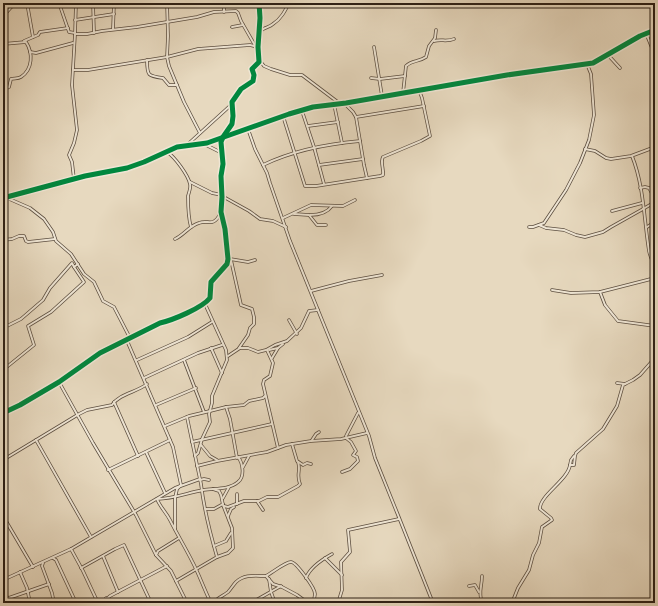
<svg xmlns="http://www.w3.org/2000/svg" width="658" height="606" font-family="'IM FELL English',serif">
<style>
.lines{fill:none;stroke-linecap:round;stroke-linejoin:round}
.street-casing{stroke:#5c4e40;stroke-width:3.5}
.street{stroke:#efe6d5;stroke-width:2}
.cycleway-casing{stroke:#efe6d5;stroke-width:8}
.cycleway{stroke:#00873e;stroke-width:5}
</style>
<rect width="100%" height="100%" fill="#e7d9bf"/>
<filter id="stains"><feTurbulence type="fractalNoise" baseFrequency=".005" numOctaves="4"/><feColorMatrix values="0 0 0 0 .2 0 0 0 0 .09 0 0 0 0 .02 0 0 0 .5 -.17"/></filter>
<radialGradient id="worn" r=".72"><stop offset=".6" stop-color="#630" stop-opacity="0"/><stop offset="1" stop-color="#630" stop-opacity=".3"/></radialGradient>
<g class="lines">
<g class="street-casing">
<g id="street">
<polyline points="27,3 33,37"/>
<polyline points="59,3 69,32 75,33"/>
<polyline points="93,3 94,33"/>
<polyline points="167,3 168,36 167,57 169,66 184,102 200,133"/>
<polyline points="224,12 224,3"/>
<polyline points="3,16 15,3"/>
<polyline points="75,20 114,14"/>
<polyline points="232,27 243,25"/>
<polyline points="113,29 114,3"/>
<path d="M260,32C263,27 269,28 273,24C281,19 285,11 289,3"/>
<polyline points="646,33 652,48 655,63"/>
<polyline points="75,34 87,34 102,31 137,27 197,17 214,12 236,11 238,13 241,21 257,49"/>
<polyline points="24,41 38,35 40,32 68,28"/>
<path d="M434,41C441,39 447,42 454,39"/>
<path d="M3,44L26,42C33,53 33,69 21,77C18,79 14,78 11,79L9,87L3,90"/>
<polyline points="374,47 382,96"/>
<polyline points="30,52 36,53 73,43"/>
<polyline points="608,55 620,68"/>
<path d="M147,60C147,76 148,76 163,78L169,85H177"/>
<polyline points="260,61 264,66 271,69 290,75 302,75 339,103"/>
<polyline points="73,70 88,70 167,57 198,49 250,45 254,46"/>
<polyline points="371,78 380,79 405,76"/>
<path d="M403,93L406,66C412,60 419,62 426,57L429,46L435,38L436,30"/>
<polyline points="344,103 353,112 356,117 364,165 367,178"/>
<polyline points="334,104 342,143"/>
<polyline points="302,111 314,147 324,184"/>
<path d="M283,116L305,186H316L380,176L383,175C384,169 380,162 383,157L421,141L430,136L422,98L419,90"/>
<polyline points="356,117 424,106"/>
<polyline points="308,126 338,122"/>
<polyline points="248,129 255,149 267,173 270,183 290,241 369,436 375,458 398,515 433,603"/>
<polyline points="204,144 222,153"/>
<polyline points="187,145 231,105"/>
<polyline points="585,149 595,151 606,158 611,159 631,156 655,147"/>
<path d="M167,152C175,157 188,175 190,184C191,188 189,192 188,196C188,207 188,217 191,227"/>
<path d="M632,156C644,186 644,220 649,251C650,257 654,263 655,269"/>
<path d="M263,165C294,150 326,144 360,141"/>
<polyline points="319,165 363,159"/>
<polyline points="74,179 72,162 69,155 74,143 77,130 72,85 75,34 76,3"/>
<polyline points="190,182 212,193 222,195"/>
<polyline points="640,188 645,187 649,188 655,199"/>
<polyline points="222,196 249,211 260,219 273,221 286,227"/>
<polyline points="3,198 85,176 127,168 144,162 177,147 207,143 289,114 313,107 346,103 507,75 593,63 640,36 655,30"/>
<polyline points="7,198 30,208 44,219 53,232 56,241 71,254 84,274 94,282 103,301 114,307 130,338"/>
<polyline points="643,209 655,202"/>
<polyline points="612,211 642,203"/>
<polyline points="294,214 309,215 317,225 326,225"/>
<path d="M310,215C319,215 327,213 332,206"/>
<polyline points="283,218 311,205 343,206 355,200"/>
<polyline points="539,225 546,228 564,230 576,235 585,237 603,232 611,227 643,209"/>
<polyline points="529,227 533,227 544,223 566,190 580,163 589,140 594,115 591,74 587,64"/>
<polyline points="647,227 655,222"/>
<path d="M175,239C184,235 189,226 199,223C208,219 213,228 220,214"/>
<polyline points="3,240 12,239 19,236 24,236 26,241 28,242 55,239"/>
<polyline points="650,253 655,252"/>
<polyline points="230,259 248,262 255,260"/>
<polyline points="231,260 241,305 252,309 254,317 254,324 250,328 248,335 239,348"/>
<polyline points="653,278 655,283"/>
<polyline points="552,290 571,293 600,292 651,279 654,276 655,272"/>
<polyline points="311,291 349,281 382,275"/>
<polyline points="600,292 605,305 618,321 655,326"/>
<polyline points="289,320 297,334"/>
<polyline points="3,328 21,319 43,300 50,288 72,263 74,267 78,264"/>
<polyline points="128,339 128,343 173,447 181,485 177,489 175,498 175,529"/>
<polyline points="211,348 222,373"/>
<polyline points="267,350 273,363 270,376 264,380 263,384 278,448"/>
<polyline points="269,350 278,348 283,344"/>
<polyline points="228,356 240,348 248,348 258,352 266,350 275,345 287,341 301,328 309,311 318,310"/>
<polyline points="272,358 278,348"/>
<polyline points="137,360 188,337 212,322"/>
<polyline points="184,360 204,412"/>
<polyline points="3,370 34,345 28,326 51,312 84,282 74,267"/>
<polyline points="144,378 198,353 222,345"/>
<polyline points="59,382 93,443 136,515 156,555 171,571 187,603"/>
<polyline points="617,383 625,384"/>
<polyline points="114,402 138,456"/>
<polyline points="156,405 196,388"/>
<polyline points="226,407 230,419 237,458"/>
<polyline points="210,411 226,407 244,405 249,401 263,398 265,396"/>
<path d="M3,413L20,405L59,382L100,353L160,323C173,320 202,308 210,298L211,282L227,264L228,259L225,229L221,212L222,197L221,176L223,164L221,142L223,137L232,124L233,116L232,102L241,89L253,81L254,75L252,69L259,62L258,47L260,18L259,3"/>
<path d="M187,417L201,484C204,509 210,533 217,557"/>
<polyline points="165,426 189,416 210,411"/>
<polyline points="346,436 358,413"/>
<polyline points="36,440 91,537"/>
<polyline points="312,440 316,434 319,432"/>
<polyline points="192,442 272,424"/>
<polyline points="292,444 297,461 303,465 307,463 311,464"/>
<polyline points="201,445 210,456 217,460"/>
<polyline points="146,452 165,493"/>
<polyline points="195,456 198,453 202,439 210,422 209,414 212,403 212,396 227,360 226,350 205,304"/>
<path d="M3,460L79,414L87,410L112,405C119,394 137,392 147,384"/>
<polyline points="570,465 571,460 574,456"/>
<polyline points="197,466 217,461 267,452 286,445 311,441 341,439 367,433"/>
<polyline points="243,467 249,456"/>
<polyline points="108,470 170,440"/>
<polyline points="342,472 350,469 358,461 357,457 353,455 356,451 351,442 346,438"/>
<polyline points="200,480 204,479 209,480"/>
<polyline points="237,494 237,504"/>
<polyline points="655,496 655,499"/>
<polyline points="223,498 229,487"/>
<polyline points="257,501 263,510"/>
<path d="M224,506L228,507L244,501H259L267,497H278L298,486L300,484C296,474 301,471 298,462"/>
<polyline points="206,509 214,509 223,504"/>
<polyline points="3,516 33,567"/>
<polyline points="228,516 231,509 234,507"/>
<polyline points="214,546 226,541 231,533"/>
<polyline points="71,549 83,571 98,603"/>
<polyline points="156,555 158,551 179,538"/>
<polyline points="103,556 118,592"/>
<polyline points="53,558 56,560 76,603"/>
<polyline points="325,558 342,575"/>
<polyline points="43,563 42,566 52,593 54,603"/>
<polyline points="81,568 115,549 124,545 151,603"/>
<polyline points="20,572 27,588 30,603"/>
<path d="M266,576C272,573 285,562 291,562C296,562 315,588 315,594C315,598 314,600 312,603"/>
<path d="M306,578C310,567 323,559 332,554"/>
<polyline points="269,579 271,592"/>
<polyline points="3,580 71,549 175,488 200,479"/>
<polyline points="176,581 217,557 228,553 233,548 232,528 223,505 221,495 219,491 213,489"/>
<polyline points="3,586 9,603"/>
<polyline points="469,586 475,585 479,592"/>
<polyline points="271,592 275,603"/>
<polyline points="106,598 108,603"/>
<polyline points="3,600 49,584"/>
<polyline points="102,603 110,596 167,566"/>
<path d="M211,603C204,589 199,574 192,561C185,547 177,534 170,520C166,512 160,507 157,499C173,499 187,493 203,490C214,488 229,490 238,482C245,477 243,463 238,457"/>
<path d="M213,603C217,598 223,596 228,592C231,589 233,585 236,582C245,574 255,576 266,576L273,584L282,587L297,595L308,603"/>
<polyline points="251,603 281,586"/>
<polyline points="338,603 342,590 341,562 350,552 348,530 399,519"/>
<path d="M482,603C478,592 482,587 482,576"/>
<polyline points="496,603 501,602 504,603"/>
<path d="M512,603L518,588L529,570L533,555L539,543L542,527L552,520L551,518L540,509C539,496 568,480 570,465H574L575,456L576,453L603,429L617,406L623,385L633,380L640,375L655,358"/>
</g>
</g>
<use href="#street" class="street"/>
<g class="cycleway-casing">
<g id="cycleway">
<polyline points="3,198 85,176 127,168 144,162 177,147 207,143 289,114 313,107 346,103 507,75 593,63 640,36 655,30"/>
<path d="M3,413L20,405L59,382L100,353L160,323C173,320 202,308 210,298L211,282L227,264L228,259L225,229L221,212L222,197L221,176L223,164L221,142L223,137L232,124L233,116L232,102L241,89L253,81L254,75L252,69L259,62L258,47L260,18L259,3"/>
</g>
</g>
<use href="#cycleway" class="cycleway"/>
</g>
<rect width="658" height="606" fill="none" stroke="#e7d9bf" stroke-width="16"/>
<rect x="4" y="4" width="650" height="598" fill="none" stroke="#2d2016" stroke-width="2"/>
<rect x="8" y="8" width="642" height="590" fill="none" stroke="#2d2016"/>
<rect width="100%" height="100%" filter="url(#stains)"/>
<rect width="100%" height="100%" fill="url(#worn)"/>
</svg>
